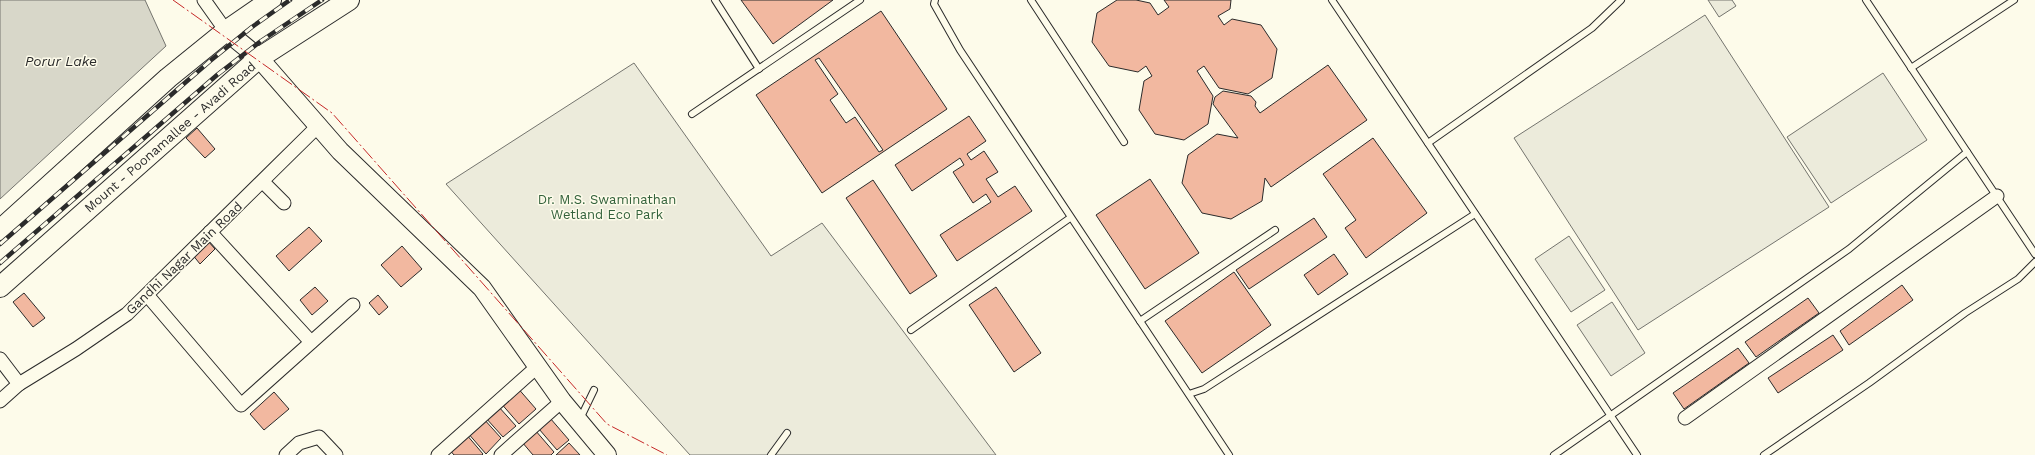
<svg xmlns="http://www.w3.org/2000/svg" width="2035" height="455" font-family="'Work Sans',sans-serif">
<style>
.green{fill:#ecebdb;stroke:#74746e}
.water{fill:#d8d7c9;stroke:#74746e}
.building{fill:#f2b8a0;stroke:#2b2b2b;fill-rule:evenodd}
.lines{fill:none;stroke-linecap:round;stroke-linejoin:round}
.lane-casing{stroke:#2b2b2b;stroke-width:8}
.street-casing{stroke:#2b2b2b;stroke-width:15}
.secondary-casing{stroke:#2b2b2b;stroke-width:20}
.primary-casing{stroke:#2b2b2b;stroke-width:22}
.lane{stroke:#fdfbea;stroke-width:6}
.street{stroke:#fdfbea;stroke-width:13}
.secondary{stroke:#fdfbea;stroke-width:18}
.primary{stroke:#fdfbea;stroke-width:20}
.rail-casing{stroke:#2b2b2b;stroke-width:4.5}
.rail{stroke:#fdfbea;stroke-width:3;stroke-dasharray:9;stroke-linecap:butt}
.power{stroke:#c62828;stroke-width:1;stroke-dasharray:14 3 2 3;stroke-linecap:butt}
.labels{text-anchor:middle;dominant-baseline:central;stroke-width:3;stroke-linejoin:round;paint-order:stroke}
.street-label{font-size:13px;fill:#2b2b2b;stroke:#fdfbea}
.park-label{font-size:13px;fill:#34623c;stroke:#fdfbea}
.water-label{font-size:14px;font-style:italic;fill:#2b2b2b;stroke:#fdfbea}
</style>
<rect width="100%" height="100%" fill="#fdfbea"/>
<g class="green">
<polygon points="1708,0 1732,0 1736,6 1719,17"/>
<polygon points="1705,15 1829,207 1638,330 1514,138"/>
<polygon points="634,63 771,256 822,223 996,455 690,455 446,184"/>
<polygon points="1883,73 1927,140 1831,203 1787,137"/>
<polygon points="1569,236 1605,290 1571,312 1535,259"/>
<polygon points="1612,302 1645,353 1611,376 1577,325"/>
</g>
<polygon class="water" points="0,0 145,0 166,46 0,199"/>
<g class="building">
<polygon points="741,0 833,0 773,44"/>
<polygon points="1117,0 1136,0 1150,3 1158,15 1169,7 1164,0 1231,0 1230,9 1218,16 1224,25 1232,19 1261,25 1277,49 1272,78 1248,94 1219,88 1204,66 1197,71 1213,96 1208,124 1184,140 1155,134 1139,110 1144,81 1152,76 1146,66 1138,72 1109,66 1092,42 1097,13"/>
<path d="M881,11L947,109L822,193L756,95ZM819,58L883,150L879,152L855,117L846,123L830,100L838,94L815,60Z"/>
<polygon points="1328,65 1367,120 1271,187 1265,178 1262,201 1231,219 1202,213 1182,183 1188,155 1217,134 1238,138 1213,104 1215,97 1223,91 1251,96 1256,102 1255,106 1260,113"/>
<polygon points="969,116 986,141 967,154 971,160 984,151 998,172 986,179 998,197 1015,186 1032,211 957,261 940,235 991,202 986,194 973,203 953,172 964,165 960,158 912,191 895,165"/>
<polygon points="197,128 215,149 205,158 186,138"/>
<polygon points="1373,138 1427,213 1366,258 1345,228 1356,220 1323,174"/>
<polygon points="1150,179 1199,253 1145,289 1096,215"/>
<polygon points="873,180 937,276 910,294 846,198"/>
<polygon points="1314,218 1327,237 1249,289 1236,270"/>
<polygon points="309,227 322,241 289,271 276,256"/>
<polygon points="207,240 215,249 200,264 192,254"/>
<polygon points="402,246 422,269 401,287 381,265"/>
<polygon points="1334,254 1348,274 1318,295 1304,275"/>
<polygon points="1234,272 1271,325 1202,373 1165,321"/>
<polygon points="1902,285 1913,300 1849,345 1840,331"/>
<polygon points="315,287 328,301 312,315 300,300"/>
<polygon points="996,287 1041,353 1014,372 969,305"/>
<polygon points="24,293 45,318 33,327 13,302"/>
<polygon points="378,295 388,307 379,315 369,303"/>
<polygon points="1808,298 1819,313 1756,357 1745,342"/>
<polygon points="1833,335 1843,350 1778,393 1768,378"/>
<polygon points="1738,348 1749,363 1684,409 1673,393"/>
<polygon points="516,386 536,409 519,424 499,401"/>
<polygon points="274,392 289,409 264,430 250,414"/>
<polygon points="498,406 516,426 503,437 485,417"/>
<polygon points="483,418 501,438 486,454 467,432"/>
<polygon points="550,418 569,440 557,450 539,429"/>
<polygon points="535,430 554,452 551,455 533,455 522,442"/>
<polygon points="466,434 483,454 482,455 454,455 449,449"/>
<polygon points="569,443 580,455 556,455"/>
</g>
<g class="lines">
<g class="lane-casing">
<g id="lane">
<polyline points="715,0 759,69"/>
<polyline points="935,0 934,4 960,50 1229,455"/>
<polyline points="1031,0 1124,142"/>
<polyline points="1332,0 1637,455"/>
<polyline points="1866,0 2035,254"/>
<polyline points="1911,68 2014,0"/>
<polyline points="692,114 860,0"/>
<polyline points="1428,143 1592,28 1621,0"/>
<polyline points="1140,321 1275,230"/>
<polyline points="911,330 1070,218"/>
<polyline points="1189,394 1204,389 1475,214"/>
<polyline points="580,419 594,390"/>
<polyline points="771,455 787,433"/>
<polyline points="1554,455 1849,249 1967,152"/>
<polyline points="1764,455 1869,383 1965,313 2018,279 2035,262"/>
</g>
</g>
<g class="street-casing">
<g id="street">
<polyline points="204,0 226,31"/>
<polyline points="263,182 284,203"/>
<polyline points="210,232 311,342"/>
<polyline points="148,296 241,405 353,305"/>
<polyline points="0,359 19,384"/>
<polyline points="0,401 19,384 76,349 127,314 317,127"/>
<polyline points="1685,418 1997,196"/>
<polyline points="286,455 299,443 319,437 336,455"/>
<polyline points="438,455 538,366"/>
<polyline points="501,455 562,401"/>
</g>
</g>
<g class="secondary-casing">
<polyline id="secondary" points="226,31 259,58 340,151 482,288 562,401 607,455"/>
</g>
<g class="primary-casing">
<g id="primary">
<polyline points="0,230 168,78 226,31 271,0"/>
<polyline points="0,287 259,58 349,0"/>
</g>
</g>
<use href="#lane" class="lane"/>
<use href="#street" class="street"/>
<use href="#secondary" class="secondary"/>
<use href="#primary" class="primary"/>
<g class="rail-casing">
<g id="rail">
<polyline points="0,244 210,61 252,27 290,0"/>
<polyline points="0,263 217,75 261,41 322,0"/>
</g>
</g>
<use href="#rail" class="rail"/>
<polyline class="power" points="173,0 332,113 607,424 667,455"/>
</g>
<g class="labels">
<g class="street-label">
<text transform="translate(170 137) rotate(-41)">Mount - Poonamallee - Avadi Road</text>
<text transform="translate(184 258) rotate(-44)">Gandhi Nagar Main Road</text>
</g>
<g class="park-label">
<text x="607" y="199">Dr. M.S. Swaminathan<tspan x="607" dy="15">Wetland Eco Park</tspan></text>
</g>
<g class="water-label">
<text x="61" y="61">Porur Lake</text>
</g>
</g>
</svg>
